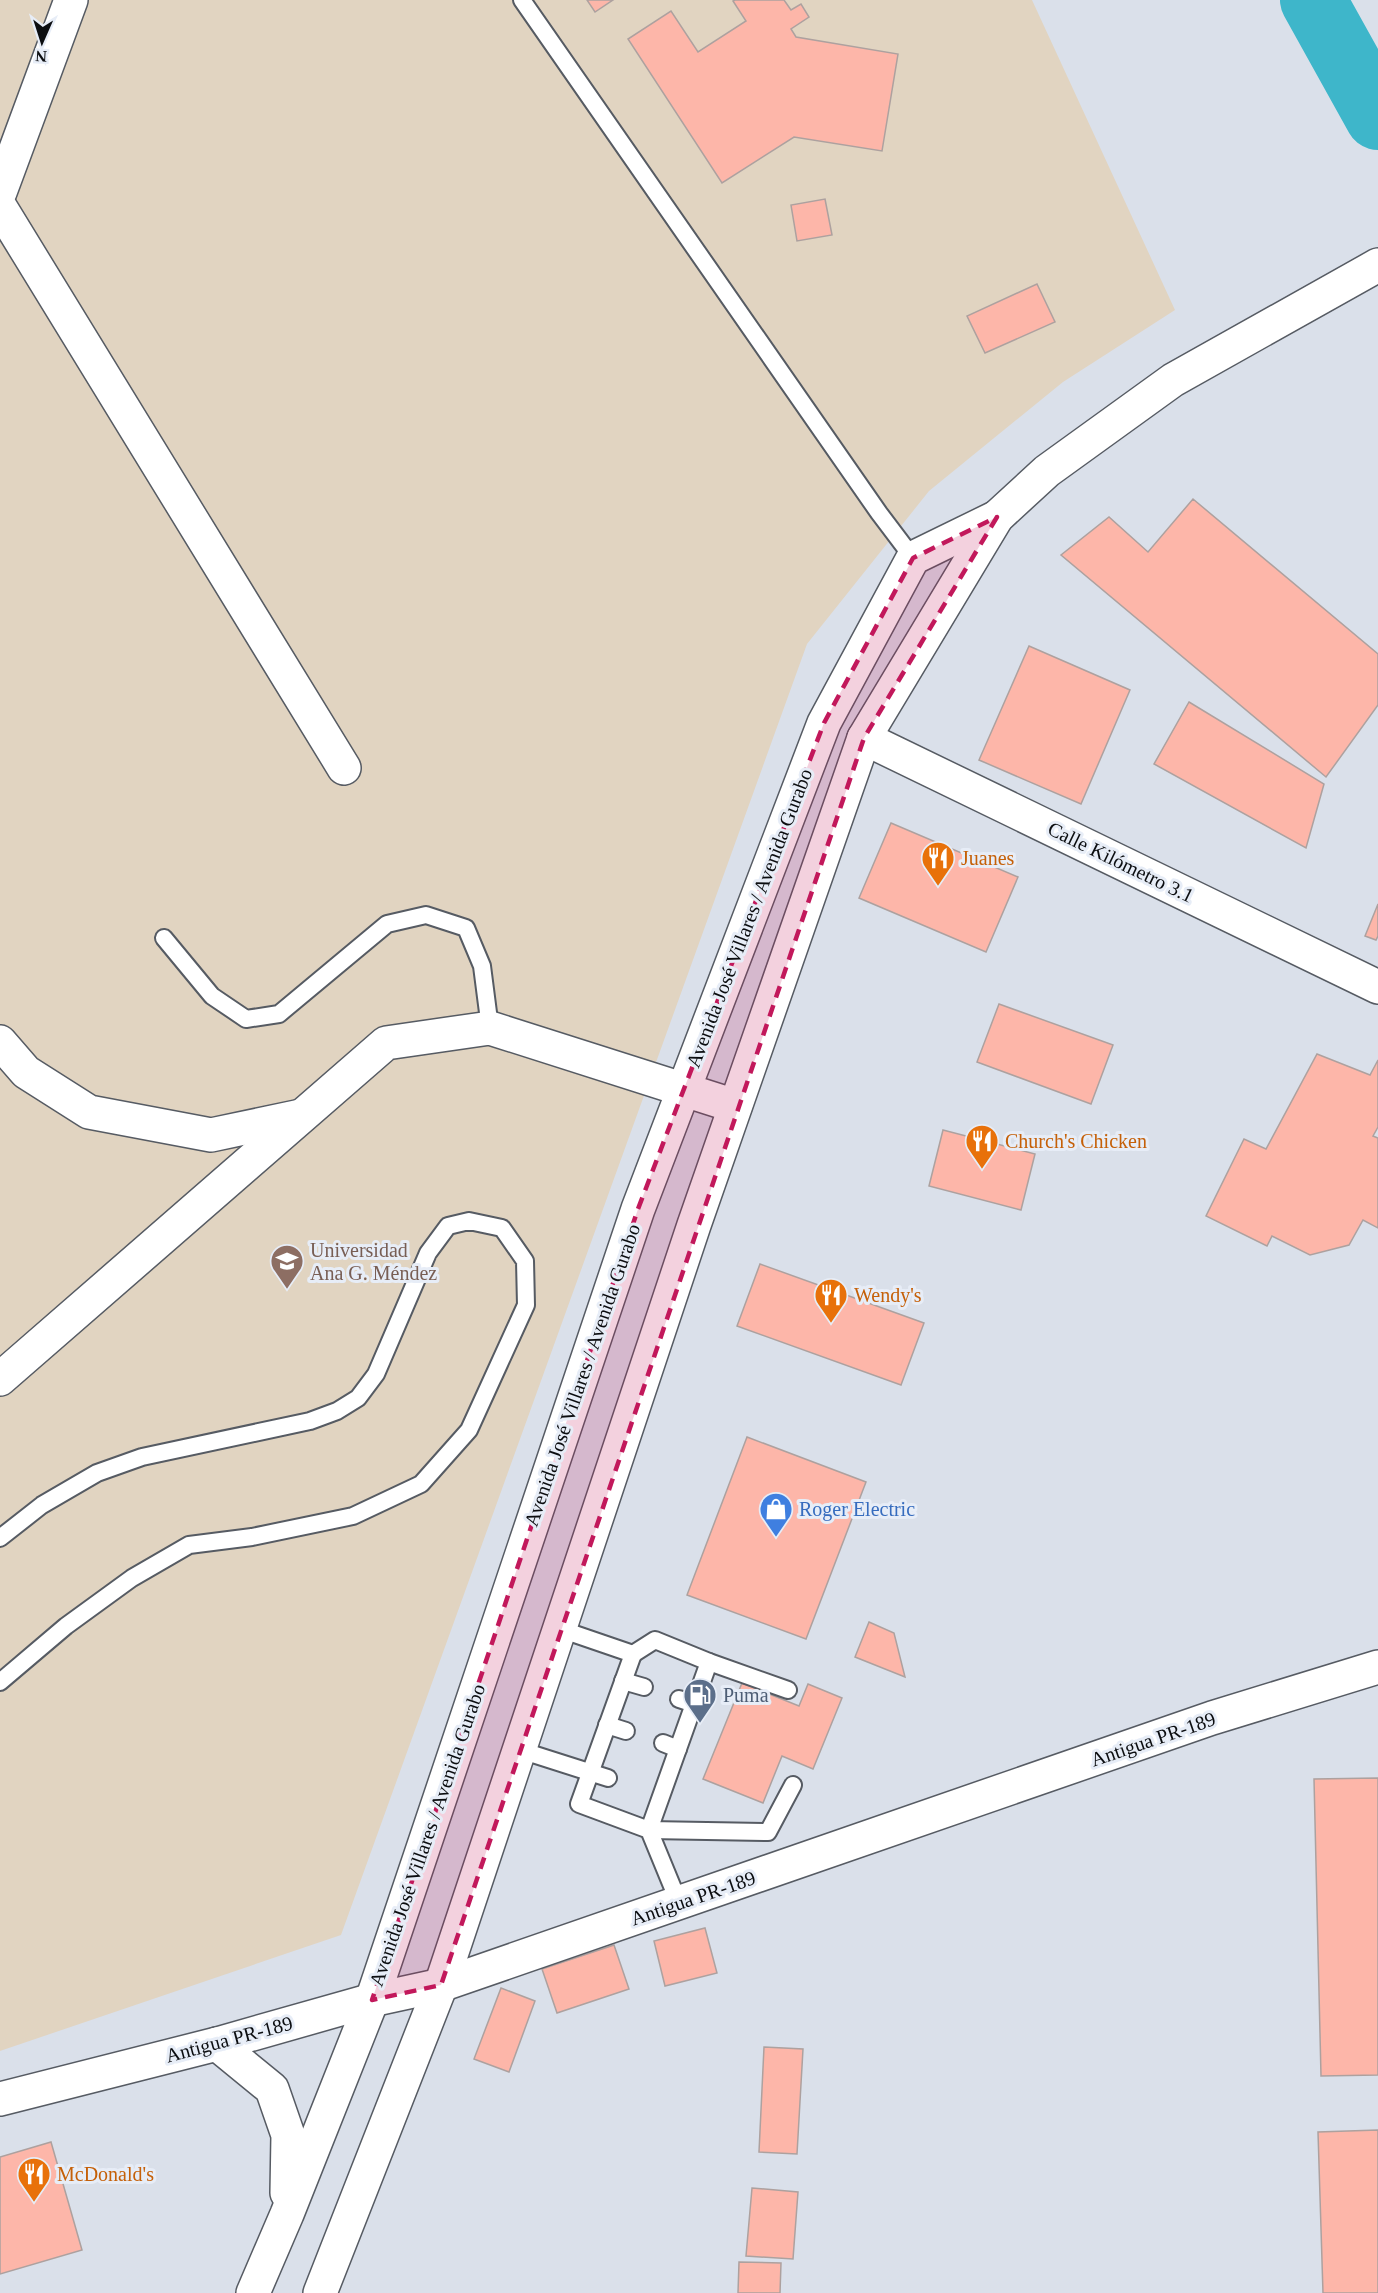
<svg xmlns="http://www.w3.org/2000/svg" width="1378" height="2293" font-family="'Times New Roman',serif">
<style>
.education{fill:#e1d4c1}
.lines{fill:none;stroke-linecap:round;stroke-linejoin:round}
.river{stroke:#3eb6ca;stroke-width:66}
.building{fill:#fdb6a9;stroke:#ada19f;stroke-width:1.5}
.lane-casing{stroke:#565b63;stroke-width:20}
.street-casing{stroke:#565b63;stroke-width:36}
.primary-casing{stroke:#565b63;stroke-width:36}
.lane{stroke:#fff;stroke-width:16}
.street{stroke:#fff;stroke-width:33}
.primary{stroke:#fff;stroke-width:33}
.marked{fill:#c2185b;fill-opacity:0.2;stroke:#c2185b;stroke-width:4.5;stroke-dasharray:12 8;stroke-linejoin:round}
.labels{text-anchor:middle;dominant-baseline:central;stroke-width:6;stroke-linejoin:round;paint-order:stroke}
.food-label{font-size:20px;fill:#c56008;stroke:#e7edf7;text-anchor:start}
.street-label{font-size:20px;fill:#0b0d10;stroke:#e7edf7}
.education-label{font-size:20px;fill:#785e54;stroke:#e7edf7;text-anchor:start}
.shop-label{font-size:20px;fill:#366cbe;stroke:#e7edf7;text-anchor:start}
.service-label{font-size:20px;fill:#4e5e75;stroke:#e7edf7;text-anchor:start}
</style>
<rect width="100%" height="100%" fill="#dae0ea"/>
<polygon class="education" points="0,0 1032,0 1175,310 1063,382 929,491 807,644 341,1935 0,2051"/>
<g class="lines">
<polyline class="river" points="1313,0 1378,117"/>
</g>
<g class="building">
<polygon points="587,0 613,0 595,12"/>
<polygon points="735,0 784,0 791,10 801,4 809,17 791,29 796,37 898,54 882,151 794,137 722,183 628,39 671,11 698,52 746,21 733,1"/>
<polygon points="825,199 832,235 797,241 791,205"/>
<polygon points="1037,284 1055,322 985,353 967,316"/>
<polygon points="1193,499 1378,654 1378,705 1326,777 1061,555 1109,517 1148,552"/>
<polygon points="1029,646 1130,690 1081,804 979,760"/>
<polygon points="1189,702 1324,784 1306,848 1154,764"/>
<polygon points="891,823 1018,877 986,952 859,898"/>
<polygon points="1378,904 1378,936 1376,940 1365,936"/>
<polygon points="999,1004 1113,1045 1091,1104 977,1062"/>
<polygon points="1317,1054 1370,1075 1378,1060 1378,1127 1373,1136 1378,1138 1378,1228 1363,1220 1349,1245 1310,1255 1272,1236 1267,1246 1206,1216 1244,1139 1266,1149"/>
<polygon points="943,1130 1035,1154 1021,1210 929,1186"/>
<polygon points="760,1264 924,1323 901,1385 737,1326"/>
<polygon points="747,1437 866,1482 806,1639 687,1595"/>
<polygon points="869,1622 894,1633 905,1677 855,1657"/>
<polygon points="742,1683 799,1706 808,1684 842,1698 813,1769 782,1756 763,1803 703,1779"/>
<polygon points="1378,1778 1378,2075 1321,2076 1314,1779"/>
<polygon points="705,1928 717,1973 665,1986 654,1941"/>
<polygon points="614,1945 629,1989 557,2013 542,1969"/>
<polygon points="501,1988 535,2001 509,2072 474,2059"/>
<polygon points="764,2047 803,2049 797,2154 759,2152"/>
<polygon points="1378,2130 1378,2293 1323,2293 1318,2132"/>
<polygon points="51,2142 82,2250 0,2274 0,2157"/>
<polygon points="752,2188 798,2192 793,2259 746,2256"/>
<polygon points="739,2262 781,2263 780,2293 738,2293"/>
</g>
<g class="lines">
<g class="lane-casing">
<g id="lane">
<polyline points="522,0 879,513 913,558"/>
<polyline points="164,938 212,996 246,1019 279,1014 387,924 426,915 466,928 482,966 490,1028"/>
<polyline points="0,1538 42,1505 97,1473 142,1457 310,1421 337,1411 358,1398 376,1374 428,1253 448,1226 469,1221 502,1228 525,1261 526,1305 469,1430 421,1484 353,1516 252,1537 189,1545 132,1578 66,1626 0,1682"/>
<polyline points="560,1629 633,1654 579,1804 649,1830 679,1903"/>
<polyline points="633,1654 655,1640 709,1662 649,1830 768,1832 793,1785"/>
<polyline points="709,1662 788,1690"/>
<polyline points="623,1681 644,1687"/>
<polyline points="679,1699 694,1704"/>
<polyline points="607,1725 626,1731"/>
<polyline points="663,1743 678,1749"/>
<polyline points="520,1750 608,1778"/>
</g>
</g>
<g class="street-casing">
<g id="street">
<polyline points="0,192 71,0"/>
<polyline points="0,207 344,768"/>
<polyline points="864,738 1378,987"/>
<polyline points="0,1042 26,1072 89,1112 211,1135 301,1116"/>
<polyline points="0,1379 386,1043 490,1028 735,1106"/>
<polyline points="0,2099 217,2044 372,2000 441,1985 1212,1718 1378,1667"/>
</g>
</g>
<g class="primary-casing">
<g id="primary">
<polyline points="217,2044 272,2089 288,2135 287,2193"/>
<polyline points="253,2293 287,2214 372,2000 638,1209 824,723 913,558 997,517"/>
<polyline points="320,2293 441,1985 694,1225 864,738 997,517 1047,471 1173,380 1378,265"/>
</g>
</g>
<use href="#lane" class="lane"/>
<use href="#street" class="street"/>
<use href="#primary" class="primary"/>
</g>
<path class="marked" d="M997,517L864,738L441,1985L372,2000L638,1209L824,723L913,558Z"/>
<defs>
<g id="restaurant-pin" transform="scale(1.725)"><path d="M0 17L-7.5 6A9.5 9.5 0 1 1 7.5 6Z" fill="#e8710a" stroke="#e7edf7"/><path d="M-5-6h1v4h1v-4h1v4h1v-4h1v5L-1.5 .5V6h-2V.5L-5-1ZM5-6V6H3V1.5H1.5Q1.5-4 5-6Z" fill="#fff"/></g>
<g id="university-pin" transform="scale(1.725)"><path d="M0 17L-7.5 6A9.5 9.5 0 1 1 7.5 6Z" fill="#8d6e63" stroke="#e7edf7"/><path d="M0-5L7-2L0 1L-7-2ZM-4 1L0 2.5L4 1V4Q0 6-4 4Z" fill="#fff"/></g>
<g id="shop-pin" transform="scale(1.725)"><path d="M0 17L-7.5 6A9.5 9.5 0 1 1 7.5 6Z" fill="#3f7fe0" stroke="#e7edf7"/><path d="M-5-2.5h2.3a2.7 3.5 0 0 1 5.4 0H5L5.5 6h-11ZM-1.5-2.5h3a1.5 2.3 0 0 0-3 0Z" fill="#fff"/></g>
<g id="fuel-pin" transform="scale(1.725)"><path d="M0 17L-7.5 6A9.5 9.5 0 1 1 7.5 6Z" fill="#5c6f8a" stroke="#e7edf7"/><path d="M-5.5-6h7V0h2V4h1.3V-2.5L3-4.5l.8-.8L6-3V5H2.5V1h-1V6h-7ZM-4.2-4.7v3.2H.2V-4.7Z" fill="#fff"/></g>
</defs>
<g fill-rule="evenodd">
<use href="#restaurant-pin" x="938" y="858"/>
<use href="#restaurant-pin" x="982" y="1141"/>
<use href="#university-pin" x="287" y="1261"/>
<use href="#restaurant-pin" x="831" y="1295"/>
<use href="#shop-pin" x="776" y="1509"/>
<use href="#fuel-pin" x="700" y="1695"/>
<use href="#restaurant-pin" x="34" y="2174"/>
</g>
<g class="labels">
<g class="food-label">
<text x="961" y="858">Juanes</text>
<text x="1005" y="1141">Church's Chicken</text>
<text x="854" y="1295">Wendy's</text>
<text x="57" y="2174">McDonald's</text>
</g>
<g class="street-label">
<text transform="translate(1121 862) rotate(26)">Calle Kilómetro 3.1</text>
<text transform="translate(749 918) rotate(-69)">Avenida José Villares / Avenida Gurabo</text>
<text transform="translate(582 1375) rotate(-71)">Avenida José Villares / Avenida Gurabo</text>
<text transform="translate(1153 1739) rotate(-19)">Antigua PR-189</text>
<text transform="translate(427 1835) rotate(-71)">Avenida José Villares / Avenida Gurabo</text>
<text transform="translate(693 1898) rotate(-19)">Antigua PR-189</text>
<text transform="translate(229 2039) rotate(-15)">Antigua PR-189</text>
</g>
<g class="education-label">
<text x="310" y="1250">Universidad<tspan x="310" dy="23">Ana G. Méndez</tspan></text>
</g>
<g class="shop-label">
<text x="799" y="1509">Roger Electric</text>
</g>
<g class="service-label">
<text x="723" y="1695">Puma</text>
</g>
</g>
<g transform="translate(42 42) rotate(183)" stroke="#e7edf7" stroke-width="4.5" paint-order="stroke">
<path d="M0-4.5L10 22L0 15L-10 22Z" fill="#0b0d10"/>
<text y="-9" font-size="16" font-weight="bold" text-anchor="middle" fill="#0b0d10">N</text>
</g>
</svg>
